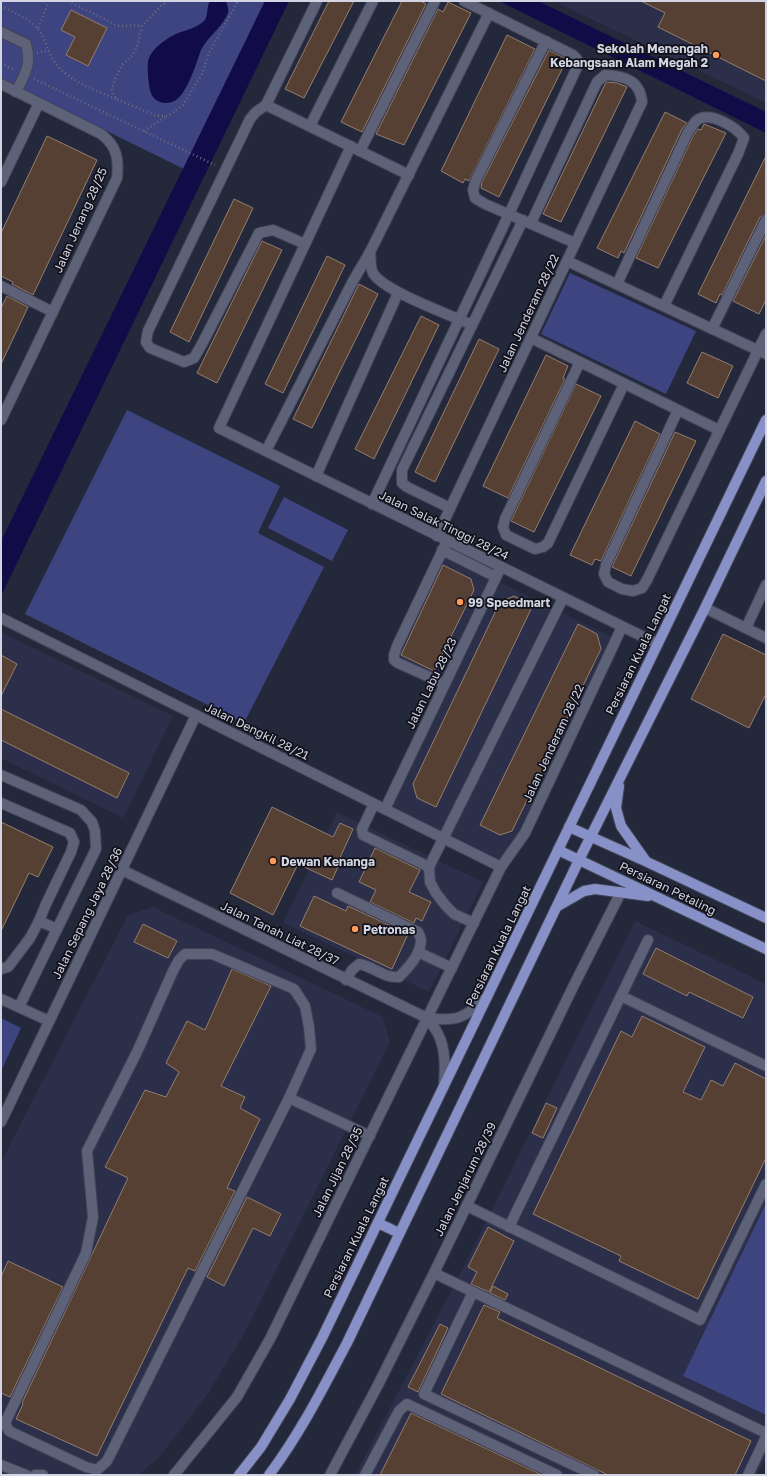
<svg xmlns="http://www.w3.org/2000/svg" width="767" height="1476" font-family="'Golos Text',sans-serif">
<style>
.built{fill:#2b2f49}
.green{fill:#3e4480}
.water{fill:#110b47}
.building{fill:#554033;stroke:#957d6f}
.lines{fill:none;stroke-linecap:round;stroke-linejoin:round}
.minor-casing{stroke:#414354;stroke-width:12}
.major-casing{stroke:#414354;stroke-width:12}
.path{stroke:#696c7d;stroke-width:2.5;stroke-dasharray:1 3;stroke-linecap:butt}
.minor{stroke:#5e6279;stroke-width:10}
.major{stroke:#8790c7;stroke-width:10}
.poi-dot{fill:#fe9b59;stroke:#10111a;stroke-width:1.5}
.labels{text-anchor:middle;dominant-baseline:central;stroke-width:3.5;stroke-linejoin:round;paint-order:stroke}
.poi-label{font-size:12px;font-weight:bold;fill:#d3d5e2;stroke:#10111a;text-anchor:start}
.street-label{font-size:12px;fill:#d3d5e2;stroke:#10111a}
</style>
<rect width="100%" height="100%" fill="#24283b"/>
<g class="built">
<polygon points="554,1 766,1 766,103 566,7"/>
<polygon points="444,555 612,637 520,831 499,861 392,807 451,684 401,660 397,656"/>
<polygon points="1,632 173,716 123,818 1,758"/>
<polygon points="337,812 483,882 429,992 283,923"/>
<polygon points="153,907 383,1017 390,1042 244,1334 209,1392 161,1455 139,1475 1,1475 1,1162 128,915"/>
<polygon points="635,921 766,984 766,1203 683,1376 766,1415 766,1457 757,1475 355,1475 462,1270"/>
</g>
<g class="green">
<polygon points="1,1 265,1 184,169 1,79"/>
<polygon points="570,273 696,331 666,394 541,334"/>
<polygon points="127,410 280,486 258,533 324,567 244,723 25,614"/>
<polygon points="284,497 348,530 332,561 268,528"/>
<polygon points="1,1018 21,1028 1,1071"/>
<polygon points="766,1203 766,1415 683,1376"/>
</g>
<g class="water">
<path d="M210,1H226C227,5 229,9 228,13C222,28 208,36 201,50C196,64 186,98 172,102C165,104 158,103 153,97C149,91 149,83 148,76C148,71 147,62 149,58C153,48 167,38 176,34C186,30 196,28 204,21C209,15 206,7 210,1Z"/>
<polygon points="265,1 289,1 1,596 1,541"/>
<polygon points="499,1 538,1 766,112 766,133"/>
</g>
<g class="building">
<polygon points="329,1 354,1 304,98 285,89"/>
<polygon points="402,1 421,1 426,4 362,132 341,122"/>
<polygon points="641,1 766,1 766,81 658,27 665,13"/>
<polygon points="448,2 471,13 404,145 376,134 438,9 443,12"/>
<polygon points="71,10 107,28 88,66 66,55 75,37 61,30"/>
<polygon points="507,35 535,49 469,181 465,179 463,183 441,171"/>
<polygon points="549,50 567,59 499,197 481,188 482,182"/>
<polygon points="606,82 617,83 627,87 561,222 543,214"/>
<polygon points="665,112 687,123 682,129 624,253 621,251 618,258 597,248"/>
<polygon points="704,124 726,133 658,268 636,258 693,136 698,129 701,130"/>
<polygon points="47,136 97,160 33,295 12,284 13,282 1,276 1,233"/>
<polygon points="766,156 766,214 760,217 722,295 720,294 716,303 698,294"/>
<polygon points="234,199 253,208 189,342 170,332"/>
<polygon points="766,235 766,300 759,314 733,301"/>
<polygon points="262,241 282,250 217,383 197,373"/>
<polygon points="327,256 345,265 283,393 265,384"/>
<polygon points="359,284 378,294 312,428 293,419"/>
<polygon points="7,296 28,307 1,364 1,308"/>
<polygon points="421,316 439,325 374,459 355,449"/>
<polygon points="479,339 499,349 435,482 415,472"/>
<polygon points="702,352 733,366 718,398 687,383"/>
<polygon points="546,355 568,366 563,378 565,379 508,498 483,486"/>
<polygon points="576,384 601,396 534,532 511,521"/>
<polygon points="635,421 660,434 601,561 595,559 592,565 570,555"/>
<polygon points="675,432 696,441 631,576 612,567"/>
<polygon points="443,565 471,579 474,590 434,671 401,655"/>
<polygon points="514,596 533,605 436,807 417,798 413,784 500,602"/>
<polygon points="578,624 597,634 601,649 512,831 500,835 480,825"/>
<polygon points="723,634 766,655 766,694 749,728 691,699"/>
<polygon points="1,655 17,664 1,696"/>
<polygon points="1,709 129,773 117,798 1,740"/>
<polygon points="272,807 333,837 340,823 353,829 339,860 341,860 332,880 298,864 273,915 230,893"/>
<polygon points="1,822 53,847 38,877 29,873 1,931"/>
<polygon points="375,848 420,870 409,892 431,902 422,921 416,918 414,923 370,902 376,890 359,882"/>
<polygon points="314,896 346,911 348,906 408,934 392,969 300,926"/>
<polygon points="143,924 177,941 168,958 134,942"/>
<polygon points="656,948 753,997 743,1018 689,992 687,996 643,974"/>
<polygon points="232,969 271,986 221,1086 245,1097 240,1108 260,1119 227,1188 235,1191 195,1271 188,1268 97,1456 16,1419 23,1404 22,1403 128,1178 105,1167 145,1090 166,1097 179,1072 166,1063 187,1021 205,1030"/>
<polygon points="642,1016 705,1047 683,1092 701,1100 711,1080 723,1086 735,1063 766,1079 766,1158 698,1299 619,1261 621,1256 533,1214 621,1031 632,1037"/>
<polygon points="546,1103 557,1108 543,1138 532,1133"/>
<polygon points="247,1197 281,1214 270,1236 253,1228 224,1286 207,1277"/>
<polygon points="488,1227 514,1241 489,1292 471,1284 477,1272 468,1267"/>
<polygon points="8,1261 63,1287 10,1397 1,1393 1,1277"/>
<polygon points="493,1286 508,1294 505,1300 490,1293"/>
<polygon points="484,1305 500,1312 497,1318 751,1441 735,1475 608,1475 441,1394"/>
<polygon points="440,1324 448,1328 418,1392 408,1387"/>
<polygon points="411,1413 542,1475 380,1475"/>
</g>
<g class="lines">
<g class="minor-casing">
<g id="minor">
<path d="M1,32L26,44C32,65 25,73 16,92"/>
<polyline points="546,41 476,180 473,190 475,198 485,204 575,243"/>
<path d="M1,84L101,134C117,146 119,159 117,178L1,420"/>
<polyline points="266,105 317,1"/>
<polyline points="310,126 373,1"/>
<polyline points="351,146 219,428 658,644"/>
<polyline points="360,151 435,1"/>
<polyline points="1,182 39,103"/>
<polyline points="305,244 273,230 259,233 202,344 194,358 184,362 150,348 146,342 148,331 250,119 256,112 266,105 409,175"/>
<polyline points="567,261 766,354"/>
<path d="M617,284L688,132C691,129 693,124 696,121C709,110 736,127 744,138L738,154L664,306"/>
<polyline points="1,286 53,312"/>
<path d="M472,325C451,315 383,291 373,273C370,268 371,258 370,252L489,13"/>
<polyline points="712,329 766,220"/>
<polyline points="531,338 719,430"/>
<polyline points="580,362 505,519 503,527 506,535 535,549 543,547 548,543 624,384"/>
<polyline points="678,410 606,565 604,574 608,582 622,589 633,591 642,588 647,580 766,334"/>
<polyline points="266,451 353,281 370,252"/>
<polyline points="316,476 398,293"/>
<polyline points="372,504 509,214 578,65 577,59 573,55 464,1"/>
<polyline points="450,508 407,487 402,483 402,470 523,220"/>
<path d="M437,536L642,102C640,80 624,76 605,75L597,82L531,223"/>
<polyline points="442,550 496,577"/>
<polyline points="705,608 766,638"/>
<polyline points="1,618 501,867"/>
<polyline points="746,628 766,585"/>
<polyline points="445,684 398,663 394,660 394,655 397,646 447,541"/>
<polyline points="1,775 81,810 92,822 95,831 96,849 19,1007"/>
<polyline points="1,803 70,833 74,842 71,852 46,904 39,921 30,938 8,967 1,969"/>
<polyline points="374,804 362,829 363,835 429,867"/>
<polyline points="385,809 501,567"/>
<path d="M122,870L427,1018C457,1022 465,1018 487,997"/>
<path d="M337,893L418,932C419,934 421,938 421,941C420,955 409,967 399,977C383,978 375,967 359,964L352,970L346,980"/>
<polyline points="39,921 57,929"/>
<polyline points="474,923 454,914 446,906 436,893 430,882 429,867 563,598"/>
<polyline points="418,952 452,968"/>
<polyline points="621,996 766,1066"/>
<polyline points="1,999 49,1021"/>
<path d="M427,1018C431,1023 436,1029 438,1034C446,1049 445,1069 444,1086"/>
<polyline points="289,1098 107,1461 97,1470 86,1467 9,1431 5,1423 86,1253 93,1217 87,1151 137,1052 173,971 179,960 185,954 212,954 294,989 305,1006 309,1027 311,1049 289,1098 370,1136"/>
<polyline points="1,1122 196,715"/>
<polyline points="467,1206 700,1320 766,1184"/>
<polyline points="509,1227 648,940"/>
<polyline points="434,1273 766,1433"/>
<polyline points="473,1292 424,1394 594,1475"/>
<polyline points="1,1465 26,1475"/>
<polyline points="35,1475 43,1475"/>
<polyline points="174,1475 237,1397 270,1339 501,867 525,833 622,627"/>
<polyline points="330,1475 378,1385 434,1273 574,985 621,892"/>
<polyline points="365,1475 399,1411 407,1404 557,1475"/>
<polyline points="748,1475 766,1437"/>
</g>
</g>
<g class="major-casing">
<g id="major">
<polyline points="619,786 616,808 621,826 645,860"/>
<polyline points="569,827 645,861 766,918"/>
<polyline points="558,850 766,949"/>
<polyline points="558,906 584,891 595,889 648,896"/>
<polyline points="378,1223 399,1233"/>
<polyline points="239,1475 261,1447 290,1399 322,1338 766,420"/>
<path d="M269,1475C300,1434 323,1388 347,1343L579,860L705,608L766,481"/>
</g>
</g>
<g class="path">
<path d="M68,1L118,26C126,27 134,24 142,26"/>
<polyline points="168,1 161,6 142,26 137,47 133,55 122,65 113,84 112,91 116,99 157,116 168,116 183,105 202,74 209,53 238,1"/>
<path d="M1,6C17,14 36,21 44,39C47,46 49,54 54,61C67,81 95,90 116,99"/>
<polyline points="38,28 49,1"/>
<polyline points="37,53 49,50"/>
<polyline points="1,63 15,70"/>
<polyline points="34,79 215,165"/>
<polyline points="144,131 167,116"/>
</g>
<use href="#minor" class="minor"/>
<use href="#major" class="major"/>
</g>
<g class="poi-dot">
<circle cx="716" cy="55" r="4"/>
<circle cx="460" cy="602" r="4"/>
<circle cx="273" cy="861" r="4"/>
<circle cx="355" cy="929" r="4"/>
</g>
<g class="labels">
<g class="poi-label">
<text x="708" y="48" text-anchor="end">Sekolah Menengah<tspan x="708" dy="14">Kebangsaan Alam Megah 2</tspan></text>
<text x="468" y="602">99 Speedmart</text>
<text x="281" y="861">Dewan Kenanga</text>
<text x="363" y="929">Petronas</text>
</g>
<g class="street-label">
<text transform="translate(80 220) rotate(-66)">Jalan Jenang 28/25</text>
<text transform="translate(528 313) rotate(-65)">Jalan Jenderam 28/22</text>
<text transform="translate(444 525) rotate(26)">Jalan Salak Tinggi 28/24</text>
<text transform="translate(638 654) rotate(-64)">Persiaran Kuala Langat</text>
<text transform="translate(431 683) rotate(-64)">Jalan Labu 28/23</text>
<text transform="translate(257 731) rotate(26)">Jalan Dengkil 28/21</text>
<text transform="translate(553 743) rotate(-65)">Jalan Jenderam 28/22</text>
<text transform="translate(668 888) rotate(26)">Persiaran Petaling</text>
<text transform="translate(87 913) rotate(-64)">Jalan Sepang Jaya 28/36</text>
<text transform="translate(280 933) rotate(26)">Jalan Tanah Liat 28/37</text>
<text transform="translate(498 946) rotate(-64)">Persiaran Kuala Langat</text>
<text transform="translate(337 1172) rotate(-64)">Jalan Jijan 28/35</text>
<text transform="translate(465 1179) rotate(-64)">Jalan Jenjarum 28/39</text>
<text transform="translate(356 1237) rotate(-64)">Persiaran Kuala Langat</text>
</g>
</g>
<rect width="767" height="1476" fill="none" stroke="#d3d5e2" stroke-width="4"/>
</svg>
